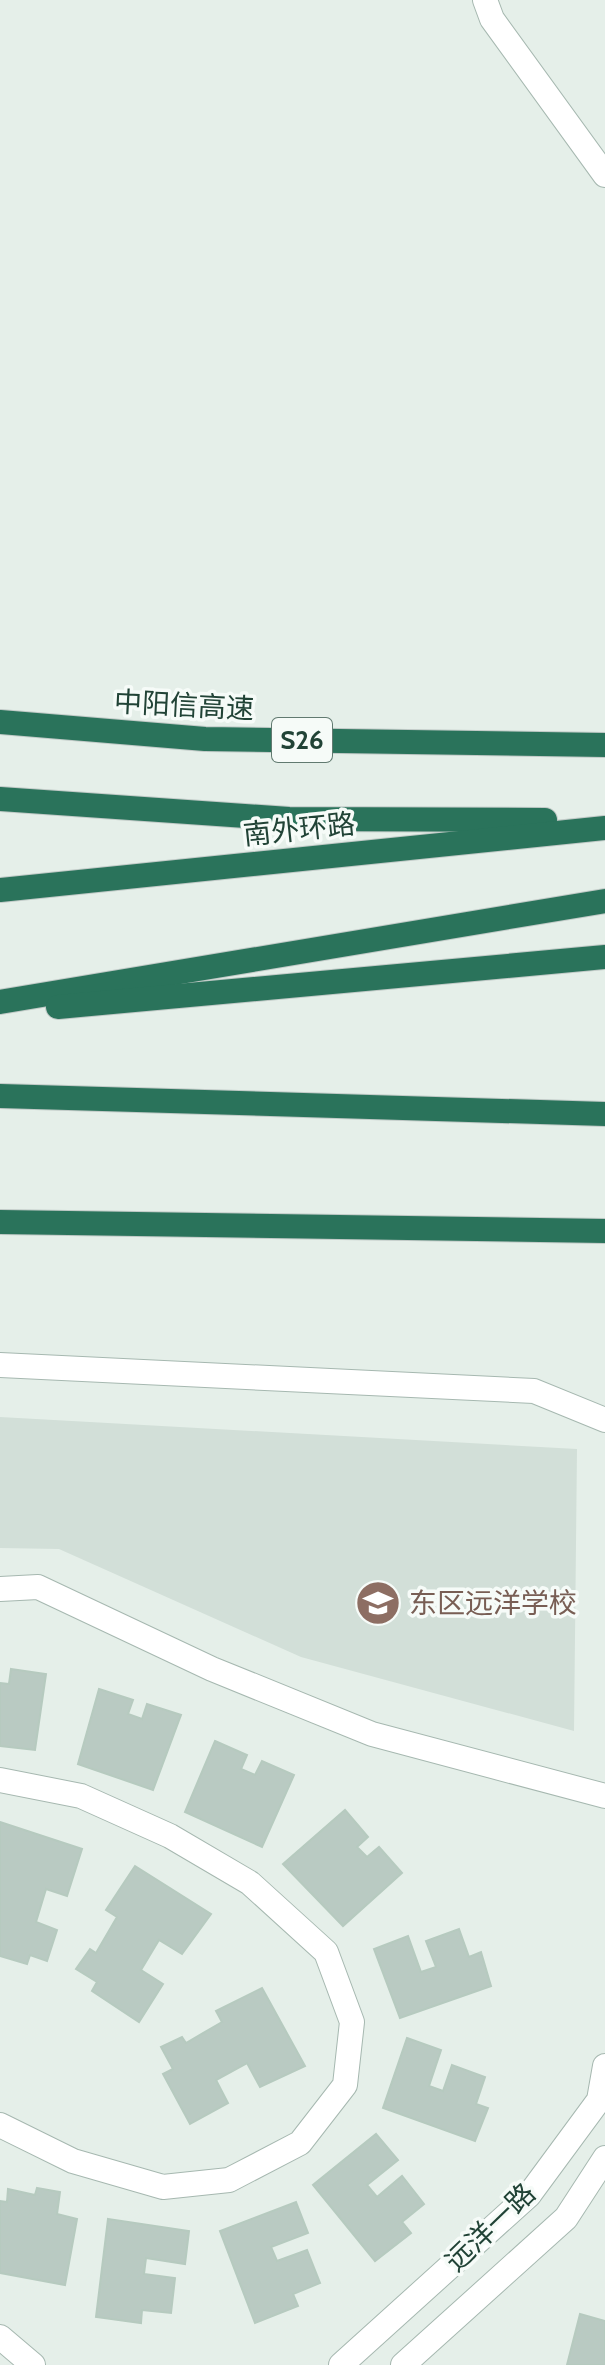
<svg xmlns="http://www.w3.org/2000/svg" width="605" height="2365" font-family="Cabin,'Noto Sans SC',sans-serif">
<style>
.built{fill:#d2dfd8}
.building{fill:#b9cac2;stroke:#b6cabf;stroke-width:2}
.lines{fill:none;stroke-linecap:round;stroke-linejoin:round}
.minor-casing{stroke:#a6b8b0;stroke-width:26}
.highway-casing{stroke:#c1cac7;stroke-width:26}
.minor{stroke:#fff;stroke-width:24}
.highway{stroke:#2a735b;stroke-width:24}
.labels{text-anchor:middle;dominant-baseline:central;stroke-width:7;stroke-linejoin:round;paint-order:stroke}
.shield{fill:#f6fbf8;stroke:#617a70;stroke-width:2}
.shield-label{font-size:26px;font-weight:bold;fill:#214336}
.street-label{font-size:28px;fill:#214336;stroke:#f6fbf8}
.education-label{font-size:28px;fill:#785e54;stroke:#f6fbf8;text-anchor:start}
</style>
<rect width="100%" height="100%" fill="#e5efe9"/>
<polygon class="built" points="0,1417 577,1449 574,1731 301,1657 59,1549 0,1548"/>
<g class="building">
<polygon points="11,1669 46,1674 35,1750 0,1746 0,1683 9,1684"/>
<polygon points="99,1689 133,1700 128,1714 142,1719 147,1704 181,1715 153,1790 78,1764"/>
<polygon points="215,1741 247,1755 241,1769 255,1775 262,1761 294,1775 262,1847 185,1812"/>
<polygon points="345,1810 368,1837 357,1847 367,1857 379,1847 402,1873 343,1926 283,1864"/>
<polygon points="0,1822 82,1849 67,1896 46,1889 36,1922 57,1930 47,1961 30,1955 27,1964 0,1956"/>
<polygon points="135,1866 211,1914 182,1954 159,1940 141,1970 163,1984 139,2022 92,1991 97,1982 76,1969 90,1949 96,1953 117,1917 106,1910"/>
<polygon points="459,1929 469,1957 481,1952 491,1986 400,2018 374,1949 408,1936 421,1972 436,1967 426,1941"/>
<polygon points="262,1988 305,2066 260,2087 247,2063 216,2080 228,2103 190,2124 163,2074 173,2069 161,2047 182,2037 186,2043 222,2022 216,2011"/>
<polygon points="407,2038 441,2050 429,2086 443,2091 452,2065 485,2077 476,2104 488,2108 475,2141 383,2108"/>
<polygon points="376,2134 398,2160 367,2185 377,2197 402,2176 424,2204 402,2222 411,2233 375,2261 313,2185"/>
<polygon points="37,2188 60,2192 57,2214 77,2219 65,2285 0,2273 0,2201 7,2202 8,2189 35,2195"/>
<polygon points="296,2202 308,2233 271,2247 277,2261 307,2250 320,2283 293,2294 298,2306 255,2323 220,2231"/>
<polygon points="108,2219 189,2231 185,2264 146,2258 144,2274 175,2278 171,2313 142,2310 141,2323 96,2317"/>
<polygon points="580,2314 605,2321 605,2365 567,2365"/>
</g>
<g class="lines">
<g class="minor-casing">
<g id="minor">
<polyline points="485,0 492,19 605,175"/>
<polyline points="0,1365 534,1391 605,1420"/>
<polyline points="0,1589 38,1587 212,1669 372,1734 605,1796"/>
<polyline points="0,1780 81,1796 170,1836 250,1883 326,1952 352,2022 345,2085 300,2143 229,2180 163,2187 73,2161 0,2125"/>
<polyline points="0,2337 33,2365"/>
<polyline points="341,2365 529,2195 599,2100 605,2066"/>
<polyline points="403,2365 566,2218 605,2158"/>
</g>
</g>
<g class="highway-casing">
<g id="highway">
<polyline points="0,722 205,739 605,745"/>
<polyline points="0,799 289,819 545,820"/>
<polyline points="0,890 605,828"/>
<polyline points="0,1002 605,901"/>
<polyline points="58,1007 605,957"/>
<polyline points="0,1096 605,1114"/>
<polyline points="0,1222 605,1231"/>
</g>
</g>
<use href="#minor" class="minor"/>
<use href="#highway" class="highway"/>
</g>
<defs>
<g id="school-disc" transform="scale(2.3)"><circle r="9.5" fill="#8d6e63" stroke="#f6fbf8"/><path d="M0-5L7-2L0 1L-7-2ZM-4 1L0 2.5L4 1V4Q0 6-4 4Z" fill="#fff"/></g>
</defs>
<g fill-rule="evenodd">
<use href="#school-disc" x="378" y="1603"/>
</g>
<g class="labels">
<rect class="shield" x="272" y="718" width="60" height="44" rx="6"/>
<g class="shield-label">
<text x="302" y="740">S26</text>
</g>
<g class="street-label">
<text transform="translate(184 705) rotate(3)">中阳信高速</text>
<text transform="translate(299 829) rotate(-6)">南外环路</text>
<text transform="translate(490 2227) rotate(-44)">远洋一路</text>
</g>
<g class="education-label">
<text x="409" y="1603">东区远洋学校</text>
</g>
</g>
</svg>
